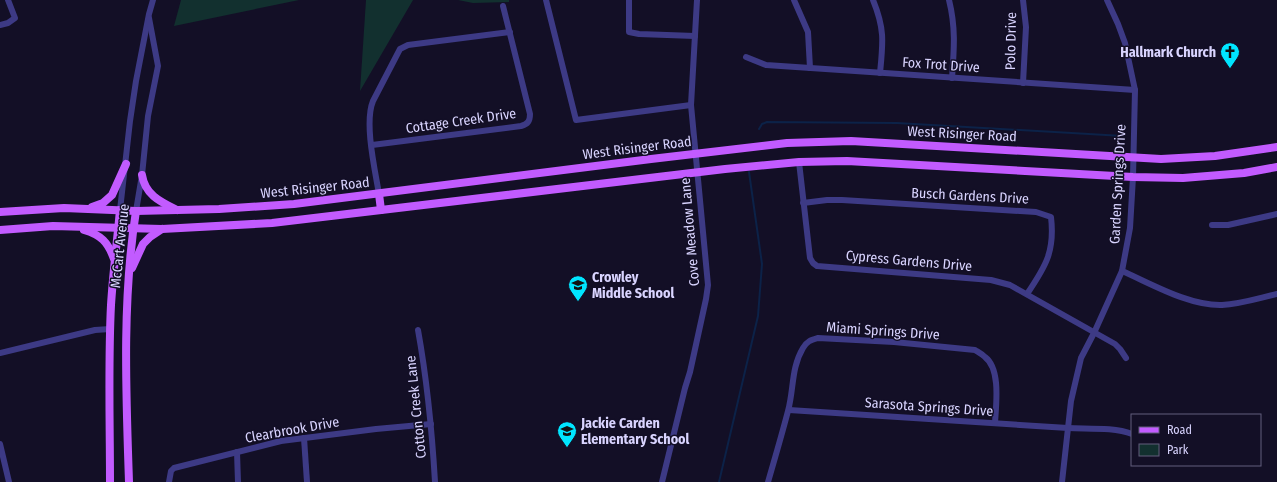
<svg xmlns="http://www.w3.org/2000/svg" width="1277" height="482" font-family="'Fira Sans Condensed',sans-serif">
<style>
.green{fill:#12302f}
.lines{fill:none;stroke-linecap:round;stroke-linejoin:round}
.stream{stroke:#0c2248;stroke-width:2}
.minor{stroke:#3d3a85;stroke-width:6}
.major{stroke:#c25bff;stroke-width:8}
.labels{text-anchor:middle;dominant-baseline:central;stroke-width:3;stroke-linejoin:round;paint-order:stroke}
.street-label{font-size:14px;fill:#d9d4ff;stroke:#130f26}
.poi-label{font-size:14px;font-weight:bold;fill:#d9d4ff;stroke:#130f26;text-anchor:start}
</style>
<rect width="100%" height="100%" fill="#130f26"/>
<g class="green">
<polygon points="181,0 299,0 174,26"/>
<polygon points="366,0 413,0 360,91"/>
<polygon points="458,0 509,0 509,2 473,3"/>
</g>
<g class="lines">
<g class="stream">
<polyline points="759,129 762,124 767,122 897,123 1123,136"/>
<polyline points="719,482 758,316 762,264 749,172"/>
</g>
<g class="minor">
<polyline points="546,0 576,120 691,105"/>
<polyline points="629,0 629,32 639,34 695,36"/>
<polyline points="794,0 808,32 810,68"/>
<path d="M873,0C885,29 883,43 880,73"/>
<path d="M949,0C956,28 954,50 952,78"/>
<polyline points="0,25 8,23 15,18 8,0"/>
<polyline points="746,57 766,65 1135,90"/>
<polyline points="1023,83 1026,27 1023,0"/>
<path d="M372,145L521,126C528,124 530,121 530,114L503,6"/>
<polyline points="799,162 810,258 813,263 817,266 991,280 1010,285 1115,344 1120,349 1126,358"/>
<path d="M379,194C375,170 364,123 373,101L400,49L408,45L510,32"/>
<path d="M803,203L827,200H842L1036,212L1051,217C1055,251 1046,266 1027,294"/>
<polyline points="120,210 130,121 136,81 149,14 153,0"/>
<polyline points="136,211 142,175 148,116 158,66 149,18"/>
<polyline points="1212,225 1228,225 1277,214"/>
<path d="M1122,271C1152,284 1189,306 1222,305C1241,304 1259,298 1277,294"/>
<path d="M418,330C427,380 432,431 435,482"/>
<polyline points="0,353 95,330 110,329"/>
<path d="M789,410L1068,428C1088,429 1114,427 1132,434"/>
<polyline points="304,438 307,482"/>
<polyline points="0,444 9,482"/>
<polyline points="237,452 238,482"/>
<polyline points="169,482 171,471 174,468 281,441 376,429 431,424"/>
<polyline points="662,482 685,388 690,372 706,299 708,285 691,105 697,0"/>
<path d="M768,482C775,458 782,434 788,411C794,389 791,368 803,348C807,341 811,340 818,338L894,342L975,350C978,352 982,354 985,357C1001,369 996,405 995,423"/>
<polyline points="1062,482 1071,401 1081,358 1094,333 1122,271 1130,228 1133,177 1135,90 1125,43 1118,24 1107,0"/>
</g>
<g class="major">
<path d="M142,175C145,195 161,202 177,210"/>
<polyline points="379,194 381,210"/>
<polyline points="92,207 103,203 112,195 126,164"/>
<polyline points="0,212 64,208 136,211 219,209 294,204 651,159 787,143 851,141 1161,159 1215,156 1277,147"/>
<polyline points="0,230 53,226 162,229 272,223 725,169 799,162 847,161 1133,177 1183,178 1244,173 1277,167"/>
<path d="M84,230C101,235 108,242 114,259"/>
<polyline points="132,268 143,244 150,237 162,229"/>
<path d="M110,482C110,423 108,364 111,305C113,273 117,242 120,210"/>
<path d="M129,482C126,392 122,300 136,211"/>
</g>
</g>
<defs>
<g id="church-pin" transform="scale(1)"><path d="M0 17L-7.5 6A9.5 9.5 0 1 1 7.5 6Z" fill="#00e5ff" stroke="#130f26"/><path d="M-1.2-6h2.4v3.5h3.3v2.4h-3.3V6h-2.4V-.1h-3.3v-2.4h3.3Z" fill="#111"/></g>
<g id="school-pin" transform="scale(1)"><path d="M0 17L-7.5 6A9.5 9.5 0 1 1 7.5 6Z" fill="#00e5ff" stroke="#130f26"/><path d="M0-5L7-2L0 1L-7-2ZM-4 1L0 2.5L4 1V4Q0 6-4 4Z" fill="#111"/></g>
</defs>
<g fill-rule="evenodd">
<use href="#church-pin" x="1230" y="52"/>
<use href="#school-pin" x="578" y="285"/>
<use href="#school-pin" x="567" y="431"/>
</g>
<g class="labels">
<g class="street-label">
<text transform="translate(1011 41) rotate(-89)">Polo Drive</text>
<text transform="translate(941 65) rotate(4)">Fox Trot Drive</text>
<text transform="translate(461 121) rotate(-8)">Cottage Creek Drive</text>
<text transform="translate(962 134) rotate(3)">West Risinger Road</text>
<text transform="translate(637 148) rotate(-7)">West Risinger Road</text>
<text transform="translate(1118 184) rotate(-87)">Garden Springs Drive</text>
<text transform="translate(315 188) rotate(-6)">West Risinger Road</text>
<text transform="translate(970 196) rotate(3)">Busch Gardens Drive</text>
<text transform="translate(690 232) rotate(-95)">Cove Meadow Lane</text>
<text transform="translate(120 246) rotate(-84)">McCart Avenue</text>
<text transform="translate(909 261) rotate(5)">Cypress Gardens Drive</text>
<text transform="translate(883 331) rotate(4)">Miami Springs Drive</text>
<text transform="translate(416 407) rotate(-96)">Cotton Creek Lane</text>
<text transform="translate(929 407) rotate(4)">Sarasota Springs Drive</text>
<text transform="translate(292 430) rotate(-10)">Clearbrook Drive</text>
</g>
<g class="poi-label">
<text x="1216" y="52" text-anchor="end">Hallmark Church</text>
<text x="592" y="277">Crowley<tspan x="592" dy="16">Middle School</tspan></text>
<text x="581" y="423">Jackie Carden<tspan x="581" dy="16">Elementary School</tspan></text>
</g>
</g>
<rect x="1131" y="414" width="130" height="52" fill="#130f26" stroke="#625e7d"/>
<rect x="1139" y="427" width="20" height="6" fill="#c25bff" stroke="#625e7d"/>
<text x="1167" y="434" font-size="12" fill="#d9d4ff">Road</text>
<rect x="1139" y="444" width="20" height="12" fill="#12302f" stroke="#625e7d"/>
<text x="1167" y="454" font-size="12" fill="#d9d4ff">Park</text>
</svg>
